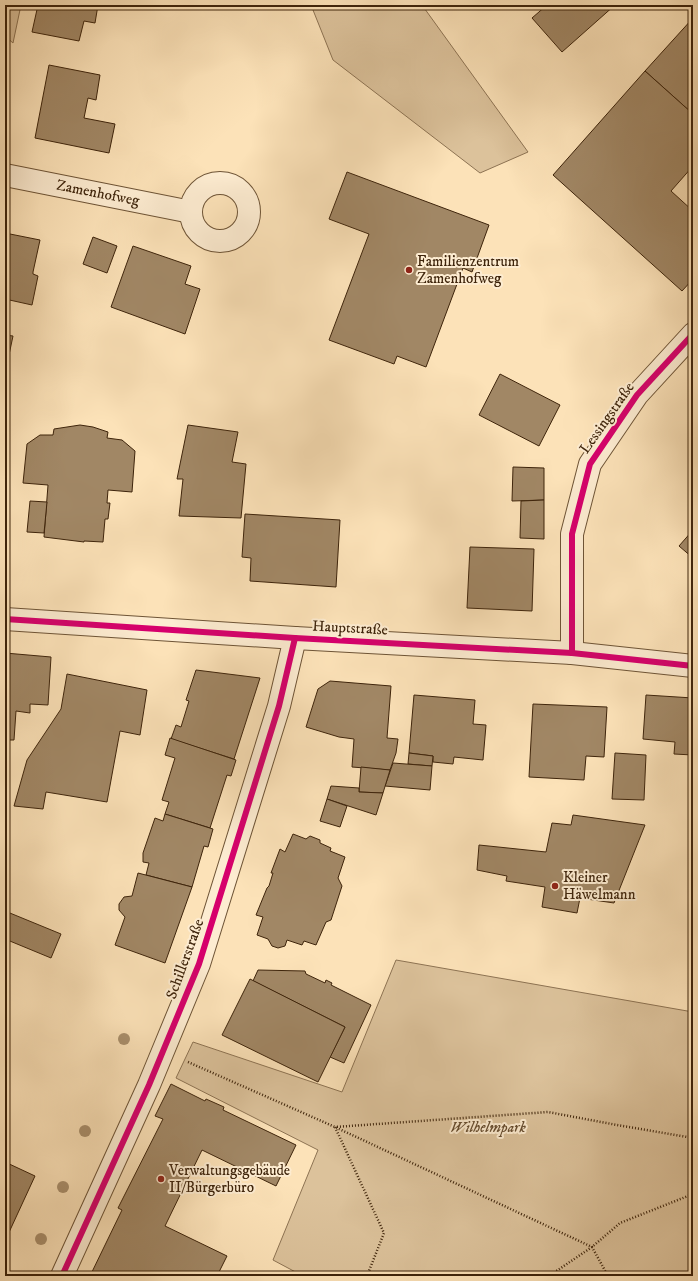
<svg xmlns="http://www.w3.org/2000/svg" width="698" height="1281" font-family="'IM FELL DW Pica',serif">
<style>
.green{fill:#dcc29b;stroke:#8d7353}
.building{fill:#a18765;stroke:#3e240b}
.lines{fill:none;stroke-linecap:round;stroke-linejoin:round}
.street-casing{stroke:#6e5436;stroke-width:24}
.path{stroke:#3e240b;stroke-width:2.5;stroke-dasharray:1 2;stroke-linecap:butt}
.street{stroke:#fdecd1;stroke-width:22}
.cycleway-casing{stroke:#fdecd1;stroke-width:8}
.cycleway{stroke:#d6006c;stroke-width:6}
.tree{fill:#aa906d}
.poi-dot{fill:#8f2418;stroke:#fdecd1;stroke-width:1.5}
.labels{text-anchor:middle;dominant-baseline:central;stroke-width:4;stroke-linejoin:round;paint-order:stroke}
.street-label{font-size:15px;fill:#3e240b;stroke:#fdecd1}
.poi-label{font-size:15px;fill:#3e240b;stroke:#fdecd1;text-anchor:start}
.park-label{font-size:15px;font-style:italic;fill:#664c2f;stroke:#fdecd1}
</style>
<rect width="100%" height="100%" fill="#fce2b8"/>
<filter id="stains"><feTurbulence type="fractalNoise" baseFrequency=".005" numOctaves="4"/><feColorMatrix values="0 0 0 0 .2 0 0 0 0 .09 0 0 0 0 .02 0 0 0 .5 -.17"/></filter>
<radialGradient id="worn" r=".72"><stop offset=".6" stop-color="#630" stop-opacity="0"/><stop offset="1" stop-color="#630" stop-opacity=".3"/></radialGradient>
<g class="green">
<polygon points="5,5 21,5 13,43 5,36"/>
<polygon points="311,5 422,5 528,152 480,173 333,60"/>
<polygon points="396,960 693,1012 693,1276 303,1276 273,1260 318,1150 176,1078 193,1042 342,1092"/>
</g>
<g class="building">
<polygon points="38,5 98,5 95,23 84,21 79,41 32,32"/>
<polygon points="547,5 615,5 562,52 532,18"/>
<polygon points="693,18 693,114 645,71"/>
<polygon points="49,65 100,75 96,100 88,98 84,118 115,124 109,153 35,138"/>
<polygon points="645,71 693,114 693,166 671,191 693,211 693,279 682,291 553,175"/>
<polygon points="347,172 489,225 472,272 463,268 426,367 397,356 394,364 329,340 369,234 329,219"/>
<polygon points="5,233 40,240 33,272 33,274 38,276 32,305 5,299"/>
<polygon points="93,237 117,246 107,273 83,264"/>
<polygon points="133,246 191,266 185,284 200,289 185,334 111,307"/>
<polygon points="5,335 13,336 6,369 5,369"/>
<polygon points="500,374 560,405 539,446 479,415"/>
<polygon points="80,425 93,427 108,432 107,438 122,440 135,451 132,492 108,490 107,503 110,503 108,519 105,519 103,542 84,541 84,542 44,537 48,485 23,483 27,444 40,435 53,435 54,429"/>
<polygon points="188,425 238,432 232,462 246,464 241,518 179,516 183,479 177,479"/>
<polygon points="513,467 544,468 544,500 512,501"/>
<polygon points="544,500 544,539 520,538 521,501"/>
<polygon points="30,501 47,502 44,533 27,532"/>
<polygon points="245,514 340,520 336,587 250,581 251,558 242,557"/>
<polygon points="693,530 693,558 679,546"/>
<polygon points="470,547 534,549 532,611 467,608"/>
<polygon points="5,653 51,657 48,705 30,704 30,713 16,711 14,740 5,740"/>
<polygon points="196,670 260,678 234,759 171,739 176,725 181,727 189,701 186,700"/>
<polygon points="67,674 147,690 140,735 120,731 107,802 46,792 43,809 14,806 27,760 61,709"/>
<polygon points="330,681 391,686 387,738 398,739 396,753 390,770 352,767 354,739 339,737 306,727 318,689"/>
<polygon points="414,695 475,700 473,724 486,725 483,760 454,757 453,764 433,762 433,756 409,753"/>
<polygon points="646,695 693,698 693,755 674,754 675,742 643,739"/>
<polygon points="533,704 607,707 604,757 586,756 584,780 529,777"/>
<polygon points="170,738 236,760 231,776 227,775 210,828 165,814 169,802 162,800 175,758 165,755"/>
<polygon points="409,753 433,756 432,766 408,764"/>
<polygon points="615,753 646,755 644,800 612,799"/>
<polygon points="393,763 432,766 430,790 385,786"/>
<polygon points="361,767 390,770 383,793 359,792"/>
<polygon points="331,786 359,788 359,792 383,793 376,815 327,799"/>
<polygon points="327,799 347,806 340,827 320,821"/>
<polygon points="165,814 213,829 208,847 204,846 192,887 146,875 149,863 143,862 143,853 155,818 163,821"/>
<polygon points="573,815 645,825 614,903 580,898 577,913 542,907 545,887 506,881 507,876 477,870 479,845 546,852 552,823 571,825"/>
<polygon points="293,834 306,839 310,836 320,840 320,843 331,848 330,851 345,857 338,878 342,886 331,920 326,922 316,945 304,941 302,945 287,940 285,946 278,948 272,946 268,939 257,935 263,917 256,915 267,888 269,886 273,873 271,873 280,849 285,852"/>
<polygon points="138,873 192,887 165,963 115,945 125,917 119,910 119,904 124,897 132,896"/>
<polygon points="5,911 61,934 51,958 5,939"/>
<polygon points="258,970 305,971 306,974 325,983 326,980 332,983 331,985 371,1005 344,1063 330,1057 345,1027 253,981"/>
<polygon points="250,979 345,1027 318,1082 222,1035"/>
<polygon points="171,1084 205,1101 206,1099 224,1107 223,1110 296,1145 276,1186 202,1150 165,1226 227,1256 217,1276 90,1276 122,1210 118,1208 163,1119 155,1116"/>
<polygon points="5,1162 35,1176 5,1241"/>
</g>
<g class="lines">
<g class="street-casing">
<g id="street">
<polyline points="5,175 191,212"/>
<circle cx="220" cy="212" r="29"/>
<polyline points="5,619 295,638 572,653 693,666"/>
<polyline points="572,653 572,534 590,464 637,395 693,334"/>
<polyline points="62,1276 149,1085 199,964 279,706 295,638"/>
</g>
</g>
<g class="path">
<polyline points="188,1062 335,1127 592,1247 608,1276"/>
<polyline points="367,1276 384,1233 335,1127 548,1112 617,1125 693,1138"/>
<polyline points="549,1276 592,1247 620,1223 693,1194"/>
</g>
<use href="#street" class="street"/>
<g class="cycleway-casing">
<g id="cycleway">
<polyline points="5,619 295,638 572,653 693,666"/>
<polyline points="572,653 572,534 590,464 637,395 693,334"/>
<polyline points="62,1276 149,1085 199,964 279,706 295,638"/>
</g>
</g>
<use href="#cycleway" class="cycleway"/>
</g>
<g class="tree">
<circle cx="124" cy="1039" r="6"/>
<circle cx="85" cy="1131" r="6"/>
<circle cx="63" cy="1187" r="6"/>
<circle cx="41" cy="1239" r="6"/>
</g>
<g class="poi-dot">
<circle cx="409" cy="270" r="4"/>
<circle cx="555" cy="886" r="4"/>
<circle cx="161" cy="1179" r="4"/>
</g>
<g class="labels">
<g class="street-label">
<text transform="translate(98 193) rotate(11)">Zamenhofweg</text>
<text transform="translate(607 418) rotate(-55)">Lessingstraße</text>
<text transform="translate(350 628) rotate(3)">Hauptstraße</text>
<text transform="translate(185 959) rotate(-70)">Schillerstraße</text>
</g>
<g class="poi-label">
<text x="417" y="261">Familienzentrum<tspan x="417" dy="17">Zamenhofweg</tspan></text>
<text x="563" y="877">Kleiner<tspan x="563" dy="17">Häwelmann</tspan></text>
<text x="169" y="1170">Verwaltungsgebäude<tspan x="169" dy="17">II/Bürgerbüro</tspan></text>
</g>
<g class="park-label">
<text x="488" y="1127">Wilhelmpark</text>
</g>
</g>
<rect width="698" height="1281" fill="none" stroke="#fce2b8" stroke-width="20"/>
<rect x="6" y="6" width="686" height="1269" fill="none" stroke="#3e240b" stroke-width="2"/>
<rect x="10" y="10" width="678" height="1261" fill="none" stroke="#3e240b"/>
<rect width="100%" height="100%" filter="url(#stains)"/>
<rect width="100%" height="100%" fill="url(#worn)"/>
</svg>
